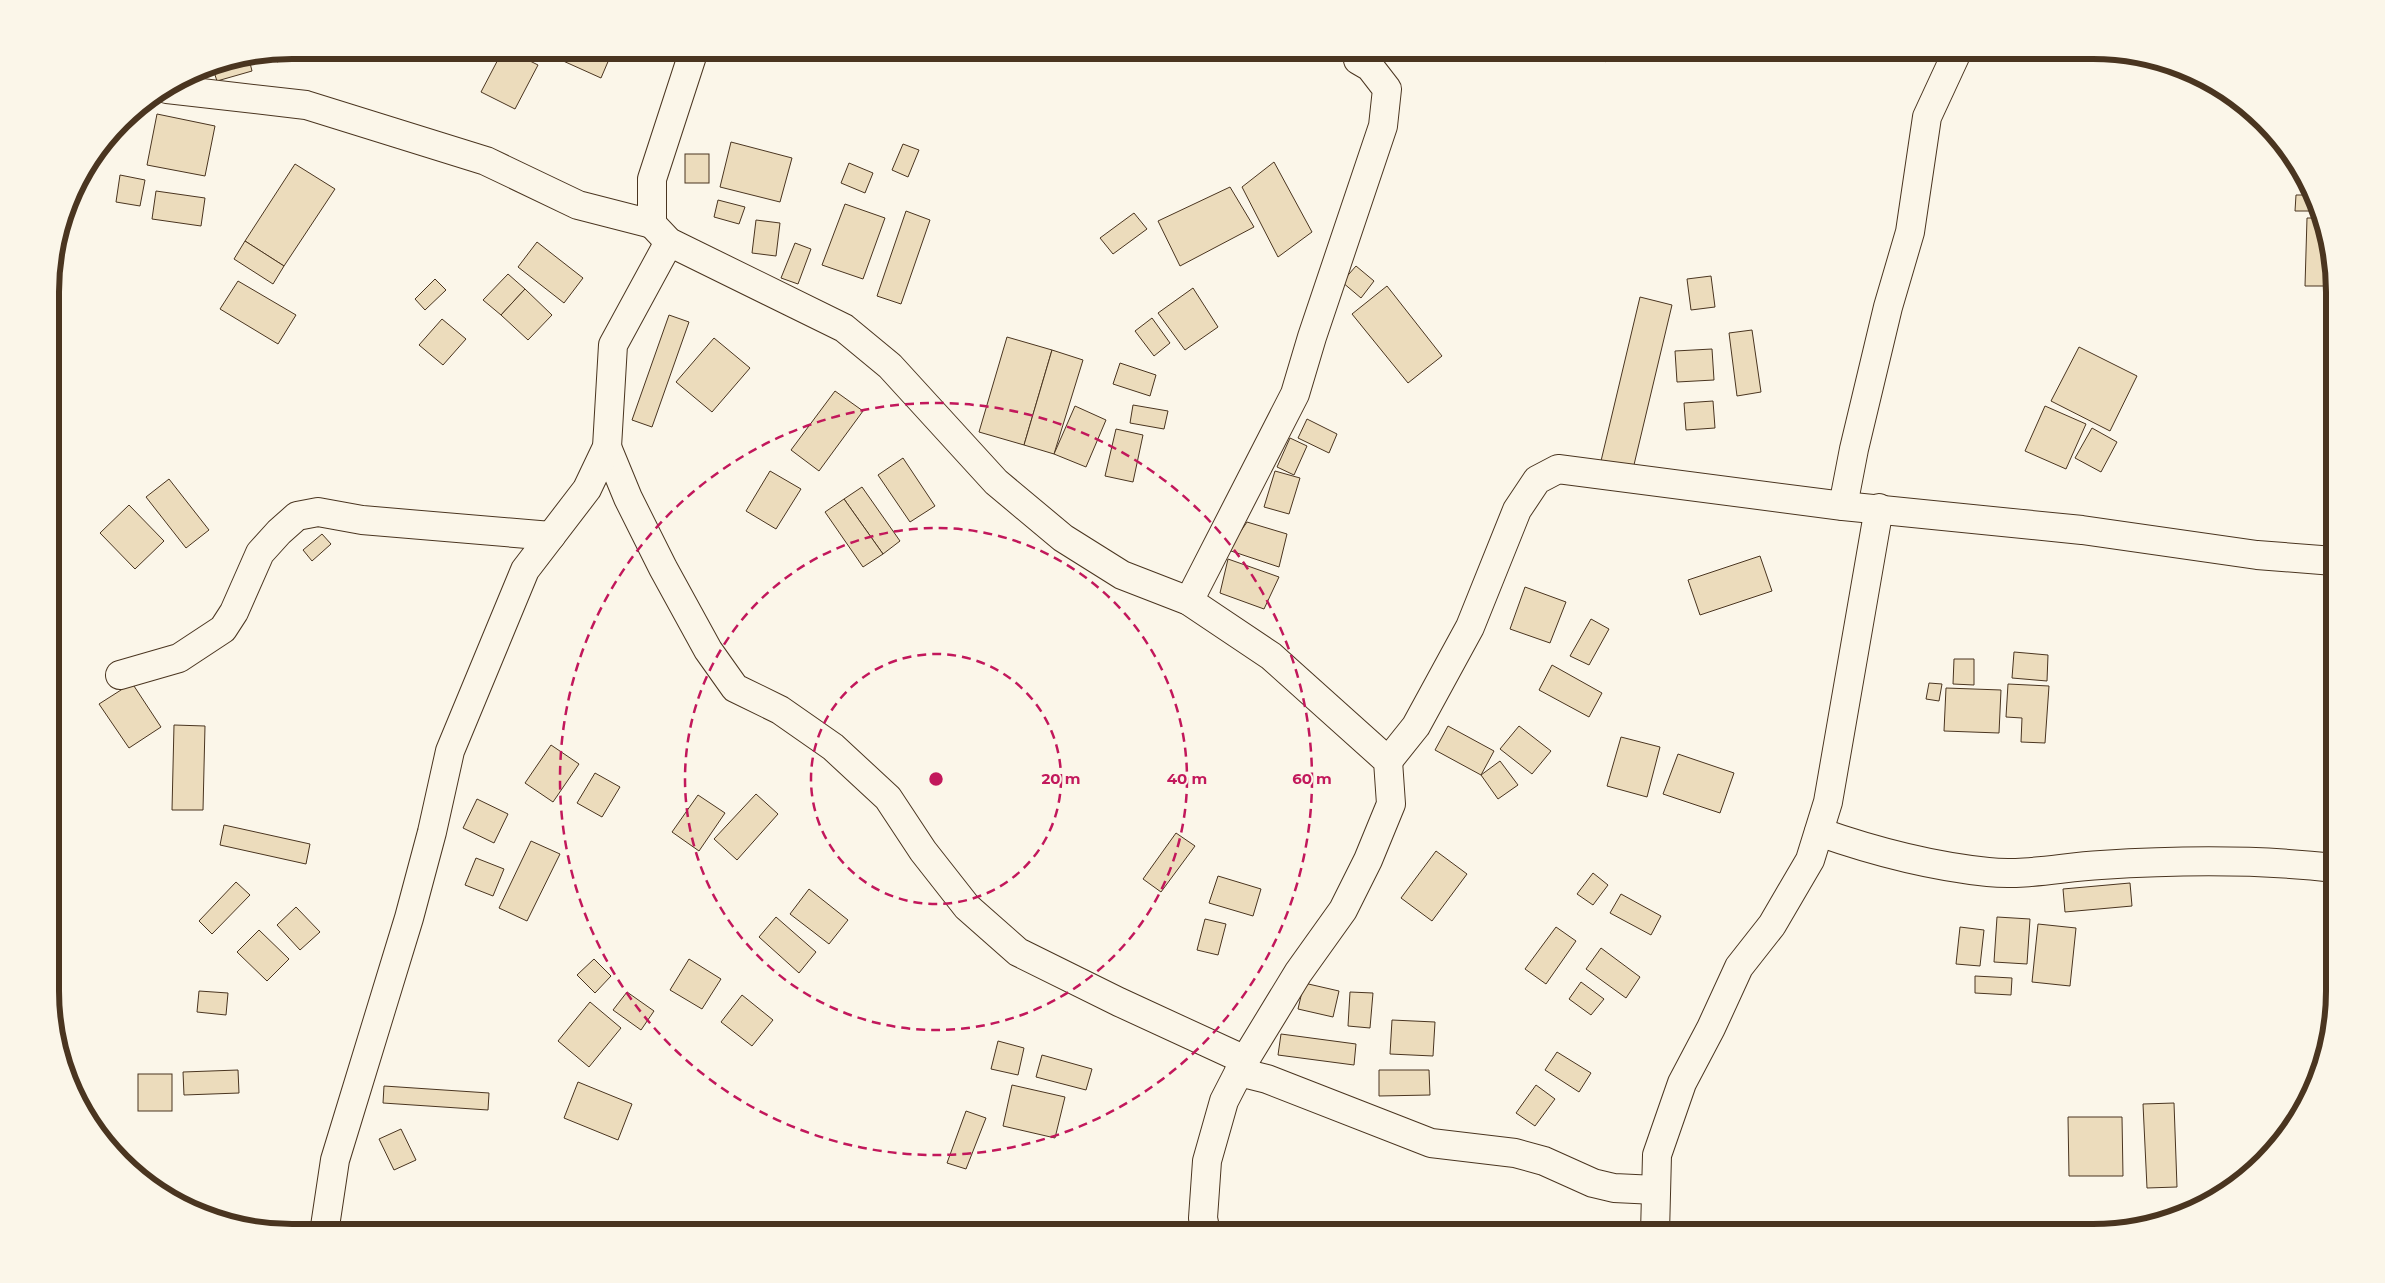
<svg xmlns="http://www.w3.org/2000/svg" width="2385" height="1283" font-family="Montserrat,sans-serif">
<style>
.building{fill:#ecdcbc;stroke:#4a3520}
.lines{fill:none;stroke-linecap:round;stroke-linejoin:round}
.minor-casing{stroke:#4a3520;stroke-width:30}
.minor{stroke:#fbf6e9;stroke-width:28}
.ring{fill:none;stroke:#c2185b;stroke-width:2.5;stroke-dasharray:9 6}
.rim{fill:none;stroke:#4a3520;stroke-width:6}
.centre{fill:#c2185b;stroke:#fbf6e9;stroke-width:2.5}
.ring-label{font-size:15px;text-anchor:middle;font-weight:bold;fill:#c2185b;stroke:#fbf6e9;stroke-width:4;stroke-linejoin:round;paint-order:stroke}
</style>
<rect width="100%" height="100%" fill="#fbf6e9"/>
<g class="building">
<polygon points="292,50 314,50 277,62 274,54"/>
<polygon points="503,50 508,50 538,65 515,109 481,92"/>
<polygon points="565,50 613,50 601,78 561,60"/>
<polygon points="1594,50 1619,50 1605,62"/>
<polygon points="249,59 252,71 217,81 212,66"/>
<polygon points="157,114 215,126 205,176 147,165"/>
<polygon points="731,142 792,158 780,202 720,187"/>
<polygon points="903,144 919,150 908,177 892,170"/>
<rect x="685" y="154" width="24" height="29"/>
<polygon points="1274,162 1312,232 1278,257 1242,187"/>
<polygon points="849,163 873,173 865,193 841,183"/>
<polygon points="295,164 335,189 284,266 245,241"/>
<polygon points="120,175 145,180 140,206 116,202"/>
<polygon points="1230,187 1254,227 1180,266 1158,221"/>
<polygon points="156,191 205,198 201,226 152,219"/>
<polygon points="2296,195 2313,195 2316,202 2316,211 2295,211"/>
<polygon points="718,200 745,207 739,224 714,217"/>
<polygon points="845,204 885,218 863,279 822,265"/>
<polygon points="906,211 930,220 901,304 877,296"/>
<polygon points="1134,213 1147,229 1113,254 1100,238"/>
<polygon points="2307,218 2323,218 2333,261 2333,286 2305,286"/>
<polygon points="756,220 780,223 776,256 752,253"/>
<polygon points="245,241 284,266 273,284 234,259"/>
<polygon points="537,242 583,278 564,303 518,267"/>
<polygon points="795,243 811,249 798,284 781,278"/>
<polygon points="1356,266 1374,281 1361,298 1342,282"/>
<polygon points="508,274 525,289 501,315 483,300"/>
<polygon points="1711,276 1715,307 1691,310 1687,279"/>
<polygon points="435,279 446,290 425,310 415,299"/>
<polygon points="238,281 296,315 278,344 220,309"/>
<polygon points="1387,286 1442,356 1408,383 1352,314"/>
<polygon points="1193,288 1218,327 1185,350 1158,313"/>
<polygon points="525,289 552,315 528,340 501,315"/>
<polygon points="1640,297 1672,305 1633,469 1601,461"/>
<polygon points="669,315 689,322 652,427 632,420"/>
<polygon points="1152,318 1170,343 1154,356 1135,331"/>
<polygon points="442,319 466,339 443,365 419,345"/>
<polygon points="1752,330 1761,392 1737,396 1729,333"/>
<polygon points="1007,337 1052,350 1024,445 979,432"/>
<polygon points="714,338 750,368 712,412 676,382"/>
<polygon points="2079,347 2137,376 2110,431 2051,401"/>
<polygon points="1712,349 1714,380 1677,382 1675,351"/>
<polygon points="1052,350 1083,360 1054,454 1024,445"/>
<polygon points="1120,363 1156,375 1150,396 1113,384"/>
<polygon points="835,391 863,411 819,471 791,450"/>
<polygon points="1713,401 1715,428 1686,430 1684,403"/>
<polygon points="1133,405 1168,411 1164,429 1130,423"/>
<polygon points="1075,406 1106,420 1086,467 1054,454"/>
<polygon points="2045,406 2086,424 2066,469 2025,451"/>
<polygon points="1307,419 1337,434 1329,453 1298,438"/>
<polygon points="2092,428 2117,442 2101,472 2075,458"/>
<polygon points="1116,429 1143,435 1133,482 1105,476"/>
<polygon points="1290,438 1307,446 1294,475 1277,467"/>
<polygon points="903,458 935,506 910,522 878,475"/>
<polygon points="770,471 801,489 776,529 746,511"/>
<polygon points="1275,471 1300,478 1289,514 1264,507"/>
<polygon points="169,479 209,530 186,548 146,497"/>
<polygon points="862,487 900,541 883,554 844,499"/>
<polygon points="844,499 883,554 863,567 825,512"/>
<polygon points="129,505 164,541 135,569 100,533"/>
<polygon points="1247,522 1287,534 1279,567 1228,550"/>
<polygon points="322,534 331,544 312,561 303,550"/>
<polygon points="1760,556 1772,591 1700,615 1688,580"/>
<polygon points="1228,559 1279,577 1264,609 1220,593"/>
<polygon points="1525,587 1566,602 1550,643 1510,629"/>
<polygon points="1591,619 1609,629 1589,665 1570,656"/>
<polygon points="2014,652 2048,655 2047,681 2012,678"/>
<polygon points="1954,659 1974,659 1974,685 1953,684"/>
<polygon points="1552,665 1602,693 1589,717 1539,690"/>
<polygon points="132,683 161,727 129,748 99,704"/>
<polygon points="1929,683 1942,684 1939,701 1926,699"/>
<polygon points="2008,684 2049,686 2045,743 2021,742 2022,718 2006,717"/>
<polygon points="1946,688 2001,690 1999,733 1944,731"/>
<polygon points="174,725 205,726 203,810 172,810"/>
<polygon points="1448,726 1494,751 1481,775 1435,750"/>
<polygon points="1519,726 1551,751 1532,774 1500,749"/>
<polygon points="1621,737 1660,747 1647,797 1607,786"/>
<polygon points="551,745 579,764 553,802 525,783"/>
<polygon points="1678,754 1734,773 1720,813 1663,794"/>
<polygon points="1500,761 1518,785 1498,799 1481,775"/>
<polygon points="595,773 620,787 602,817 577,803"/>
<polygon points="756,794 778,814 737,860 714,839"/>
<polygon points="698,795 725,813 699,851 672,832"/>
<polygon points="477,799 508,814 494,843 463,828"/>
<polygon points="224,825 310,844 306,864 220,845"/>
<polygon points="1176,833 1195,846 1161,892 1143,879"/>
<polygon points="531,841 560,854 527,921 499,908"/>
<polygon points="1436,851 1467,874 1432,921 1401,898"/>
<polygon points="476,858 504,869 493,896 465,885"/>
<polygon points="1593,873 1608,885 1593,905 1577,894"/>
<polygon points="1218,876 1261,889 1253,916 1209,903"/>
<polygon points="236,882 250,895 212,934 199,921"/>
<polygon points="2130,883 2132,906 2065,912 2063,889"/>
<polygon points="809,889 848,920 829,944 790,914"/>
<polygon points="1621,894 1661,916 1651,935 1610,913"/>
<polygon points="296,907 320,932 300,950 277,925"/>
<polygon points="776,917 816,952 799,973 759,937"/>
<polygon points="1997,917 2030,919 2027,964 1994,962"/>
<polygon points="1205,919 1226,924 1218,955 1197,950"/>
<polygon points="2038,924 2076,928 2070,986 2032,982"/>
<polygon points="1556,927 1576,941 1546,984 1525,969"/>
<polygon points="1960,927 1984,930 1980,966 1956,964"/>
<polygon points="259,930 289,959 267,981 237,952"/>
<polygon points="1601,948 1640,977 1626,998 1586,969"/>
<polygon points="594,959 611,976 595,993 577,975"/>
<polygon points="689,959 721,979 702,1009 670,990"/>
<polygon points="1975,976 2012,978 2011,995 1975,993"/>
<polygon points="1581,982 1604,999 1591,1015 1569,999"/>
<polygon points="1304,983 1339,991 1333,1017 1298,1009"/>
<polygon points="199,991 228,993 226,1015 197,1012"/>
<polygon points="627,992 654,1011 641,1030 613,1010"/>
<polygon points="1350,992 1373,993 1370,1028 1348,1026"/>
<polygon points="742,995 773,1020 752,1046 721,1022"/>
<polygon points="590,1002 621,1028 589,1067 558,1041"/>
<polygon points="1392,1020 1435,1022 1433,1056 1390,1054"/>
<polygon points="1281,1034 1356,1044 1354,1065 1278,1055"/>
<polygon points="998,1041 1024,1048 1018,1075 991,1069"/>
<polygon points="1557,1052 1591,1073 1579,1092 1545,1070"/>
<polygon points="1042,1055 1092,1069 1086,1090 1036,1077"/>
<polygon points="238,1070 239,1093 184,1095 183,1072"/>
<polygon points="1379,1070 1429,1070 1430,1095 1379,1096"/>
<rect x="138" y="1074" width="34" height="37"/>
<polygon points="578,1082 632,1104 618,1140 564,1118"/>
<polygon points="1012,1085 1065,1097 1055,1138 1003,1126"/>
<polygon points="1536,1085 1555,1099 1535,1126 1516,1113"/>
<polygon points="384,1086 489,1093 488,1110 383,1103"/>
<polygon points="2174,1103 2177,1187 2147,1188 2143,1104"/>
<polygon points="966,1111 986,1118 966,1169 947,1163"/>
<polygon points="2068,1117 2122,1117 2123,1176 2069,1176"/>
<polygon points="401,1129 416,1160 394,1170 379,1139"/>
</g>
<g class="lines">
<g class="minor-casing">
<g id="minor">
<polyline points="694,50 652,179 652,224 669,242 844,328 890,366 996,482 1063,538 1122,575 1189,601 1271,656 1388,761 1391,804 1368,860 1343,910 1298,973 1245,1060 1224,1101 1207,1161 1203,1218 1206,1233"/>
<polyline points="167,89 306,105 486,161 578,205 652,224"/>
<polyline points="607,447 628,498 663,568 708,650 735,688 780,710 833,747 888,798 923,851 967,907 1018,952 1119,1002 1245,1060"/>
<polyline points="1843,506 1854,449 1888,307 1910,232 1927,117 1958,50"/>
<polyline points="1189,601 1295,394 1312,337 1383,126 1387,89 1370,67 1358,60"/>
<polyline points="120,675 179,658 223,629 234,612 260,553 279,532 297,516 318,512 362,520 551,536"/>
<polyline points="1388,761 1416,726 1470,627 1517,510 1537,480 1558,469 1843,506 2082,530 2257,555 2334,561"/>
<path d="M1819,832C1873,851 1930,866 1988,872C2025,876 2063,867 2101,865C2179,860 2257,859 2335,868"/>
<polyline points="1239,1072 1267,1079 1431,1143 1515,1153 1544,1161 1593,1183 1614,1188 1656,1190"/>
<polyline points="324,1233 335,1160 409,918 432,832 450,751 525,570 587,489 607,447 613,345 669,242"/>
<polyline points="1655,1233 1657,1155 1682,1083 1711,1028 1739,967 1772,925 1810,860 1828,802 1879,508"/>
</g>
</g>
<use href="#minor" class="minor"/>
</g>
<g class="ring">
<circle cx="936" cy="779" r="125"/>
<circle cx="936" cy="779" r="251"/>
<circle cx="936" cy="779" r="376"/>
</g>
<path d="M0 0H2385V1283H0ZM292 59H2093A233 233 0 0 1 2326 292V991A233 233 0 0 1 2093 1224H292A233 233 0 0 1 59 991V292A233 233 0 0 1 292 59Z" fill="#fbf6e9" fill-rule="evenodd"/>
<path class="rim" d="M292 59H2093A233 233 0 0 1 2326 292V991A233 233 0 0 1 2093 1224H292A233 233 0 0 1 59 991V292A233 233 0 0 1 292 59Z"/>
<circle cx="936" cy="779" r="8" class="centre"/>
<g class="ring-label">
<text x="1061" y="784">20 m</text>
<text x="1187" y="784">40 m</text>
<text x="1312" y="784">60 m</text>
</g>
</svg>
